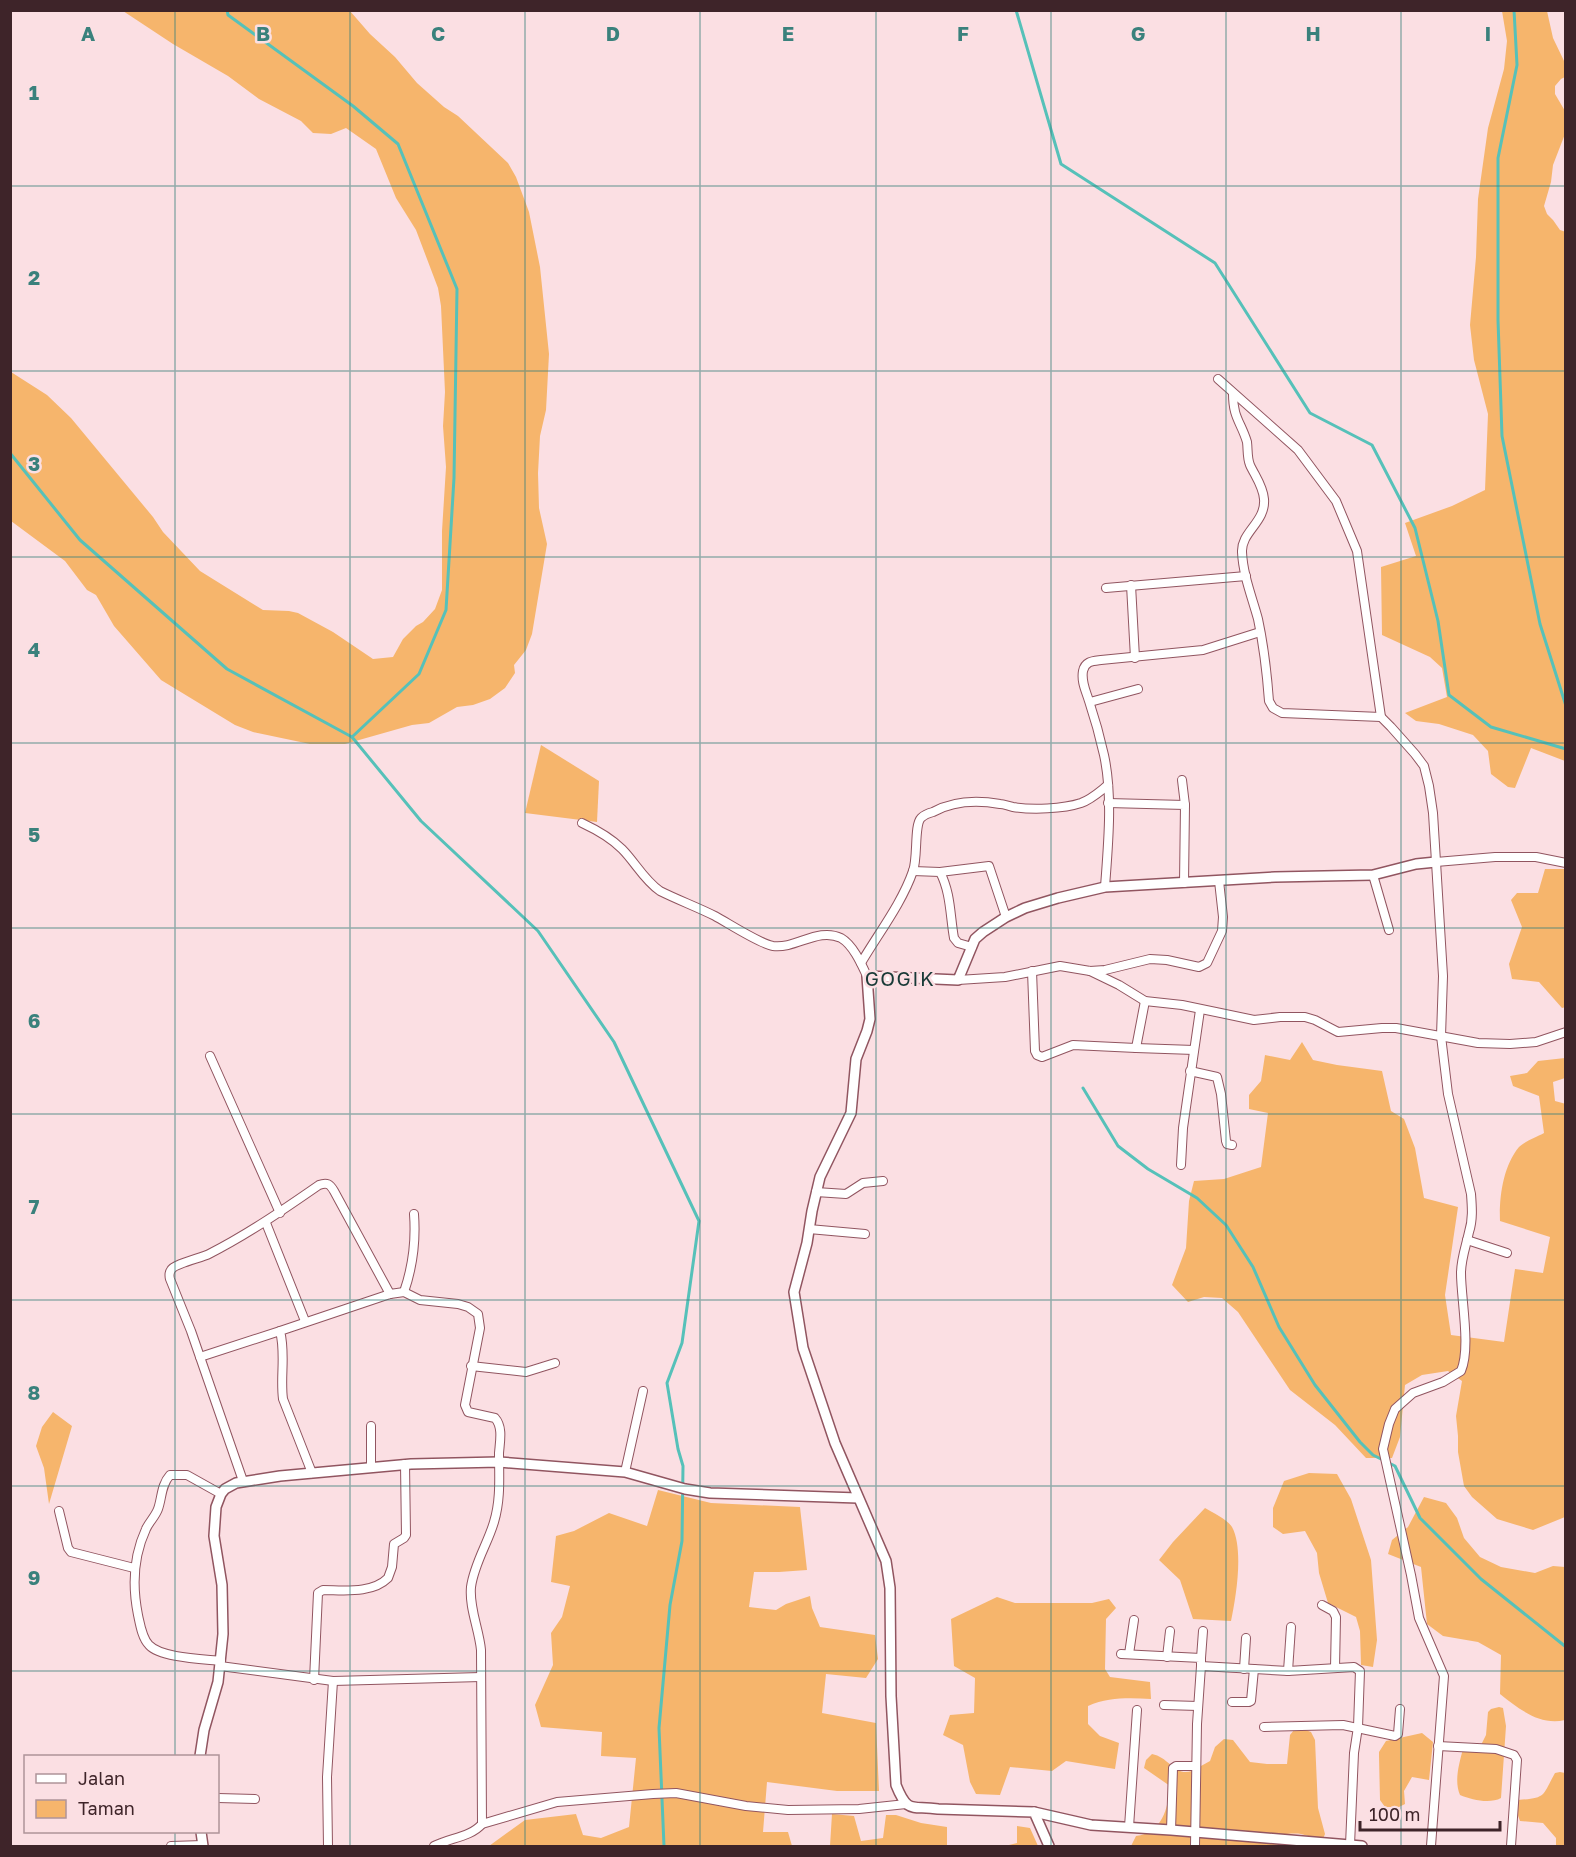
<svg xmlns="http://www.w3.org/2000/svg" width="1576" height="1857" font-family="'Golos Text',sans-serif">
<style>
.green{fill:#f6b56c}
.lines{fill:none;stroke-linecap:round;stroke-linejoin:round}
.stream{stroke:#56c1b9;stroke-width:3}
.minor-casing{stroke:#915560;stroke-width:10}
.tertiary-casing{stroke:#915560;stroke-width:12}
.minor{stroke:#fff;stroke-width:8}
.tertiary{stroke:#fff;stroke-width:9}
.grid{fill:none;stroke:#3a817c;stroke-width:1.5;stroke-opacity:0.55}
.labels{text-anchor:middle;dominant-baseline:central;stroke-width:5;stroke-linejoin:round;paint-order:stroke}
.quarter-label{font-size:20px;letter-spacing:1.5px;fill:#183a37;stroke:#fbdfe3}
.grid-label{font-size:20px;text-anchor:middle;font-weight:bold;fill:#3a817c;stroke:#fbdfe3;stroke-width:5;stroke-linejoin:round;paint-order:stroke}
</style>
<rect width="100%" height="100%" fill="#fbdfe3"/>
<g class="green">
<polygon points="123,11 350,11 370,34 395,57 417,83 444,107 458,116 508,163 516,177 529,212 540,267 549,354 546,410 540,436 538,473 539,508 547,544 532,634 526,650 514,665 515,673 505,688 490,699 473,705 457,707 429,723 412,725 345,744 310,744 253,732 235,725 161,680 114,626 96,595 87,590 65,561 11,521 11,372 47,395 71,418 153,517 163,532 200,571 263,610 289,611 298,613 333,632 373,659 393,657 403,639 416,626 423,622 435,609 442,590 442,531 446,467 443,426 445,392 441,306 438,288 416,230 396,198 376,149 346,128 331,134 313,133 301,121 259,99 228,76 173,44"/>
<polygon points="1502,11 1547,11 1553,38 1565,63 1565,77 1561,79 1555,86 1555,94 1565,111 1565,134 1553,165 1551,182 1544,206 1547,214 1553,220 1560,230 1566,232 1565,761 1531,748 1515,788 1508,787 1491,774 1488,751 1473,735 1439,724 1416,721 1405,713 1447,697 1442,668 1430,657 1382,635 1381,567 1416,556 1405,523 1452,506 1485,490 1488,414 1474,360 1470,325 1476,257 1478,199 1488,128 1504,69 1507,41"/>
<polygon points="541,745 599,781 597,822 525,813"/>
<polygon points="1545,869 1565,869 1564,964 1566,1007 1562,1008 1539,982 1512,979 1509,964 1522,927 1511,900 1517,893 1538,893"/>
<path d="M1302,1042L1313,1060L1337,1065L1382,1071L1391,1111L1404,1119L1415,1148L1424,1198L1458,1207L1445,1295L1451,1335L1504,1342L1515,1269L1543,1273L1550,1237L1500,1221C1499,1198 1503,1166 1519,1147C1525,1141 1537,1137 1544,1133L1539,1096L1513,1086L1510,1076L1527,1073L1538,1061L1565,1058V1078L1553,1082L1555,1101L1566,1104L1565,1517L1533,1530L1497,1519L1472,1497L1464,1486L1458,1452V1436L1456,1416L1462,1381L1448,1371L1422,1375L1405,1385L1400,1437L1392,1458H1366L1335,1425L1290,1390L1238,1312L1222,1298L1204,1297L1188,1302L1172,1285L1186,1248L1189,1201L1194,1181L1224,1179L1261,1167L1268,1113L1249,1109V1095L1261,1081L1265,1055L1290,1060Z"/>
<polygon points="53,1412 72,1426 49,1504 44,1468 36,1446 42,1427"/>
<polygon points="1309,1473 1337,1474 1351,1499 1371,1560 1377,1640 1373,1667 1361,1665 1360,1631 1356,1617 1328,1603 1319,1573 1317,1553 1305,1531 1283,1534 1273,1527 1273,1508 1284,1481"/>
<polygon points="658,1490 711,1503 800,1507 807,1570 779,1572 754,1572 749,1607 776,1610 786,1604 810,1596 812,1608 820,1627 875,1635 878,1659 866,1678 826,1674 822,1713 876,1723 879,1791 837,1791 767,1782 763,1832 788,1832 792,1846 489,1846 525,1820 576,1814 583,1835 601,1838 629,1827 636,1758 601,1756 602,1732 541,1727 535,1705 553,1665 551,1633 562,1617 570,1586 551,1582 556,1536 574,1531 609,1513 647,1526"/>
<path d="M1424,1497L1446,1503L1457,1518L1464,1538L1480,1557L1501,1567L1535,1573L1553,1566L1565,1567V1720C1540,1726 1519,1709 1500,1694L1501,1655L1478,1642L1443,1636L1427,1624L1421,1567L1388,1554L1392,1540L1408,1527Z"/>
<path d="M1205,1508C1213,1513 1227,1519 1232,1527C1244,1549 1236,1597 1231,1621L1193,1619L1180,1580L1159,1560L1173,1542Z"/>
<path d="M997,1597L1015,1603H1092L1109,1599L1116,1608L1106,1619L1105,1669L1110,1677L1150,1682L1151,1699C1129,1698 1109,1697 1088,1706V1724L1100,1736L1119,1743L1115,1769L1066,1761L1052,1771L1010,1767L1000,1795L976,1794L970,1782L963,1745L943,1735L950,1715L974,1713L975,1678L954,1666L951,1619Z"/>
<path d="M1499,1707L1503,1708L1506,1726L1501,1798C1490,1804 1472,1800 1460,1795C1454,1781 1459,1764 1463,1749L1480,1747L1486,1735L1488,1712L1491,1709Z"/>
<path d="M1303,1729L1311,1732L1315,1740L1318,1808L1325,1834L1323,1839C1314,1838 1309,1836 1301,1834C1295,1833 1286,1834 1279,1835L1278,1846H1131L1136,1836C1162,1833 1168,1809 1170,1786L1144,1768L1146,1760L1152,1754C1169,1757 1175,1777 1192,1771C1198,1768 1204,1764 1210,1761L1215,1747L1224,1739L1233,1740L1250,1762L1267,1764H1287L1290,1735L1294,1730Z"/>
<polygon points="1422,1733 1433,1742 1429,1780 1412,1777 1404,1791 1405,1804 1399,1807 1385,1807 1380,1800 1379,1756 1379,1752 1386,1741"/>
<path d="M1560,1772L1565,1773V1846H1556V1838L1543,1823L1520,1821L1517,1813L1518,1800C1547,1798 1542,1796 1555,1773Z"/>
<polygon points="832,1814 854,1816 861,1841 883,1838 886,1815 896,1815 921,1823 947,1827 947,1846 830,1846"/>
<polygon points="1017,1826 1030,1828 1038,1846 1009,1846 1009,1845 1017,1843"/>
</g>
<g class="lines">
<g class="stream">
<polyline points="227,10 228,15 353,106 398,144 457,289 454,478 446,610 419,674 352,737"/>
<polyline points="1016,10 1061,164 1215,263 1310,413 1372,445 1415,528 1438,621 1449,695 1491,727 1566,749"/>
<polyline points="1514,10 1517,65 1498,158 1498,320 1502,436 1540,624 1566,706"/>
<polyline points="10,453 80,540 227,669 352,737 421,821 538,931 614,1042 699,1221 682,1343 667,1383 678,1449 683,1466 682,1541 670,1605 659,1728 664,1846"/>
<polyline points="1083,1088 1118,1146 1148,1169 1197,1198 1226,1225 1253,1267 1279,1327 1315,1385 1360,1442 1373,1455 1383,1460"/>
<polyline points="1389,1463 1395,1466 1420,1518 1481,1579 1566,1647"/>
</g>
<g class="minor-casing">
<g id="minor">
<polyline points="1218,379 1298,450 1336,501 1357,551 1381,717"/>
<path d="M1233,394C1233,418 1241,422 1247,442C1248,450 1247,458 1250,465C1255,476 1263,486 1264,499C1266,522 1241,532 1242,552C1243,575 1252,597 1258,619C1264,647 1267,674 1269,701L1273,708L1282,713L1381,717L1391,727L1415,754L1424,766L1429,786L1433,813L1443,976L1441,1036L1448,1094L1471,1194C1472,1207 1473,1220 1469,1232C1466,1246 1461,1259 1461,1273C1461,1299 1471,1348 1461,1371L1443,1382L1413,1393L1395,1409L1389,1424L1383,1449L1411,1575L1419,1618L1444,1676L1431,1846"/>
<polyline points="1131,585 1135,658"/>
<polyline points="1106,588 1246,576"/>
<polyline points="1090,702 1138,689"/>
<polyline points="1182,780 1185,805"/>
<polyline points="1108,803 1185,805 1184,883"/>
<path d="M582,823C597,830 610,837 622,849C635,862 644,880 660,891C678,900 697,907 715,916C728,923 760,944 773,946C796,949 818,927 841,938C853,945 861,963 867,976"/>
<polyline points="1436,862 1495,857 1536,857 1566,863"/>
<path d="M913,871L940,872C951,893 950,916 954,938L958,943L972,947"/>
<polyline points="940,872 989,866 1006,917"/>
<polyline points="1373,875 1389,930"/>
<path d="M1105,887C1108,846 1113,796 1104,755C1100,737 1095,719 1089,701C1086,691 1081,682 1083,671C1085,661 1093,661 1101,660L1203,650L1260,632"/>
<path d="M861,963C878,934 902,903 913,871C918,858 914,825 921,818C924,815 929,813 933,812C953,801 977,800 1000,804C1004,804 1008,806 1013,807C1032,810 1063,809 1081,803C1092,799 1099,792 1108,785"/>
<polyline points="1032,971 1035,1051 1037,1055 1042,1057 1073,1045 1136,1048 1145,1001"/>
<polyline points="1090,971 1119,985 1145,1001 1182,1005 1254,1020 1280,1017 1305,1017 1315,1020 1338,1032 1382,1028 1396,1028 1478,1043 1510,1044 1536,1042 1566,1032"/>
<polyline points="958,980 1005,977 1060,966 1090,971 1105,970 1150,959 1167,960 1199,967 1207,963 1222,931 1223,917 1219,881"/>
<polyline points="1136,1048 1194,1050"/>
<polyline points="210,1056 280,1213"/>
<polyline points="1190,1071 1217,1077 1221,1094 1226,1141 1227,1144 1232,1145"/>
<polyline points="1181,1165 1183,1128 1200,1010"/>
<polyline points="816,1192 846,1194 863,1183 883,1181"/>
<polyline points="266,1223 305,1321"/>
<polyline points="809,1229 865,1234"/>
<polyline points="1467,1240 1507,1253"/>
<path d="M404,1292C413,1266 416,1241 414,1214"/>
<polyline points="200,1357 280,1331"/>
<polyline points="471,1366 526,1372 555,1363"/>
<polyline points="371,1426 371,1467"/>
<polyline points="625,1472 643,1391"/>
<path d="M312,1473L283,1399C280,1376 286,1354 280,1331L390,1294L404,1292L420,1300L458,1304L468,1307L478,1314L480,1328L465,1405L468,1412L495,1418C503,1427 500,1441 499,1453C499,1476 501,1499 494,1522C488,1543 474,1564 471,1587C469,1608 479,1629 481,1650L482,1824C471,1837 449,1838 434,1846"/>
<path d="M243,1481L191,1331L170,1279C169,1275 169,1273 171,1270C174,1264 201,1258 209,1254C248,1234 283,1210 319,1185C327,1182 330,1184 334,1191L390,1294"/>
<polyline points="59,1511 68,1548 71,1552 134,1568"/>
<polyline points="1322,1605 1333,1611 1336,1617 1335,1668"/>
<polyline points="1121,1654 1201,1658 1201,1666"/>
<polyline points="1129,1654 1134,1620"/>
<polyline points="1167,1657 1170,1631"/>
<polyline points="1201,1658 1203,1631"/>
<path d="M221,1661C203,1659 161,1658 149,1645C142,1638 140,1624 138,1615C132,1585 133,1557 146,1529C149,1522 155,1517 158,1509C162,1498 161,1485 170,1475H187L221,1494"/>
<polyline points="220,1666 333,1681 481,1677"/>
<polyline points="1244,1669 1246,1638"/>
<polyline points="1288,1671 1291,1627"/>
<path d="M314,1680L318,1593L323,1590C343,1590 372,1594 388,1578L392,1567L394,1544L404,1538L406,1535L405,1464"/>
<polyline points="1232,1702 1249,1702 1251,1701 1254,1669"/>
<polyline points="1164,1705 1198,1706"/>
<polyline points="1264,1727 1343,1725 1395,1736 1398,1734 1400,1709"/>
<polyline points="1438,1746 1496,1749 1514,1755 1517,1760 1511,1846"/>
<polyline points="218,1798 255,1799"/>
<polyline points="482,1824 557,1802 653,1794 676,1793 746,1806 788,1810 859,1809 906,1804"/>
<polyline points="1129,1827 1137,1710"/>
<polyline points="1171,1830 1173,1768 1176,1766 1196,1766"/>
<polyline points="171,1846 203,1845"/>
<polyline points="328,1846 327,1777 333,1681"/>
<polyline points="1195,1846 1197,1724 1201,1666 1288,1671 1354,1667 1360,1671 1358,1727 1354,1753 1350,1845"/>
</g>
</g>
<g class="tertiary-casing">
<g id="tertiary">
<polyline points="200,1756 204,1730 218,1682 223,1634 222,1585 214,1536 216,1507 221,1494 225,1489 236,1483 280,1476 411,1464 499,1462 625,1472 685,1489 710,1493 858,1498"/>
<polyline points="1034,1812 1091,1825 1171,1830 1362,1846"/>
<polyline points="201,1832 203,1846"/>
<path d="M1049,1846L1034,1812L938,1809C912,1805 908,1815 896,1785L891,1696L890,1588L886,1561L835,1443L803,1348L794,1292L807,1243L812,1211L820,1177L851,1113L856,1059L867,1031L870,1019L867,976L958,980L975,939L983,932L1006,917L1025,908L1058,898L1105,887L1275,877L1373,875L1416,864L1436,862"/>
</g>
</g>
<use href="#minor" class="minor"/>
<use href="#tertiary" class="tertiary"/>
</g>
<path class="grid" d="M175,10V1756M350,10V1846M525,10V1846M700,10V1846M876,10V1846M1051,10V1846M1226,10V1846M1401,10V1846M10,186H1566M10,371H1566M10,557H1566M10,743H1566M10,928H1566M10,1114H1566M10,1300H1566M10,1486H1566M10,1671H1566M175,1832V1846"/>
<g class="labels">
<g class="quarter-label">
<text x="900" y="978">GOGIK</text>
</g>
</g>
<g class="grid-label">
<text x="88" y="41">A</text>
<text x="263" y="41">B</text>
<text x="438" y="41">C</text>
<text x="613" y="41">D</text>
<text x="788" y="41">E</text>
<text x="963" y="41">F</text>
<text x="1138" y="41">G</text>
<text x="1313" y="41">H</text>
<text x="1488" y="41">I</text>
<text x="34" y="100">1</text>
<text x="34" y="285">2</text>
<text x="34" y="471">3</text>
<text x="34" y="657">4</text>
<text x="34" y="842">5</text>
<text x="34" y="1028">6</text>
<text x="34" y="1214">7</text>
<text x="34" y="1400">8</text>
<text x="34" y="1585">9</text>
</g>
<rect width="1576" height="1857" fill="none" stroke="#3e2429" stroke-width="24"/>
<rect x="24" y="1755" width="195" height="78" fill="#fbdfe3" stroke="#af9499" stroke-width="1.5"/>
<rect x="36" y="1774" width="30" height="9" fill="#ffffff" stroke="#af9499" stroke-width="1.5"/>
<text x="78" y="1785" font-size="18" fill="#3e2429">Jalan</text>
<rect x="36" y="1800" width="30" height="18" fill="#f6b56c" stroke="#af9499" stroke-width="1.5"/>
<text x="78" y="1815" font-size="18" fill="#3e2429">Taman</text>
<path d="M1360 1821v9h140v-9" fill="none" stroke="#3e2429" stroke-width="3"/>
<text x="1369" y="1821" font-size="18" fill="#3e2429" stroke="#fbdfe3" stroke-width="4.5" paint-order="stroke">100 m</text>
</svg>
